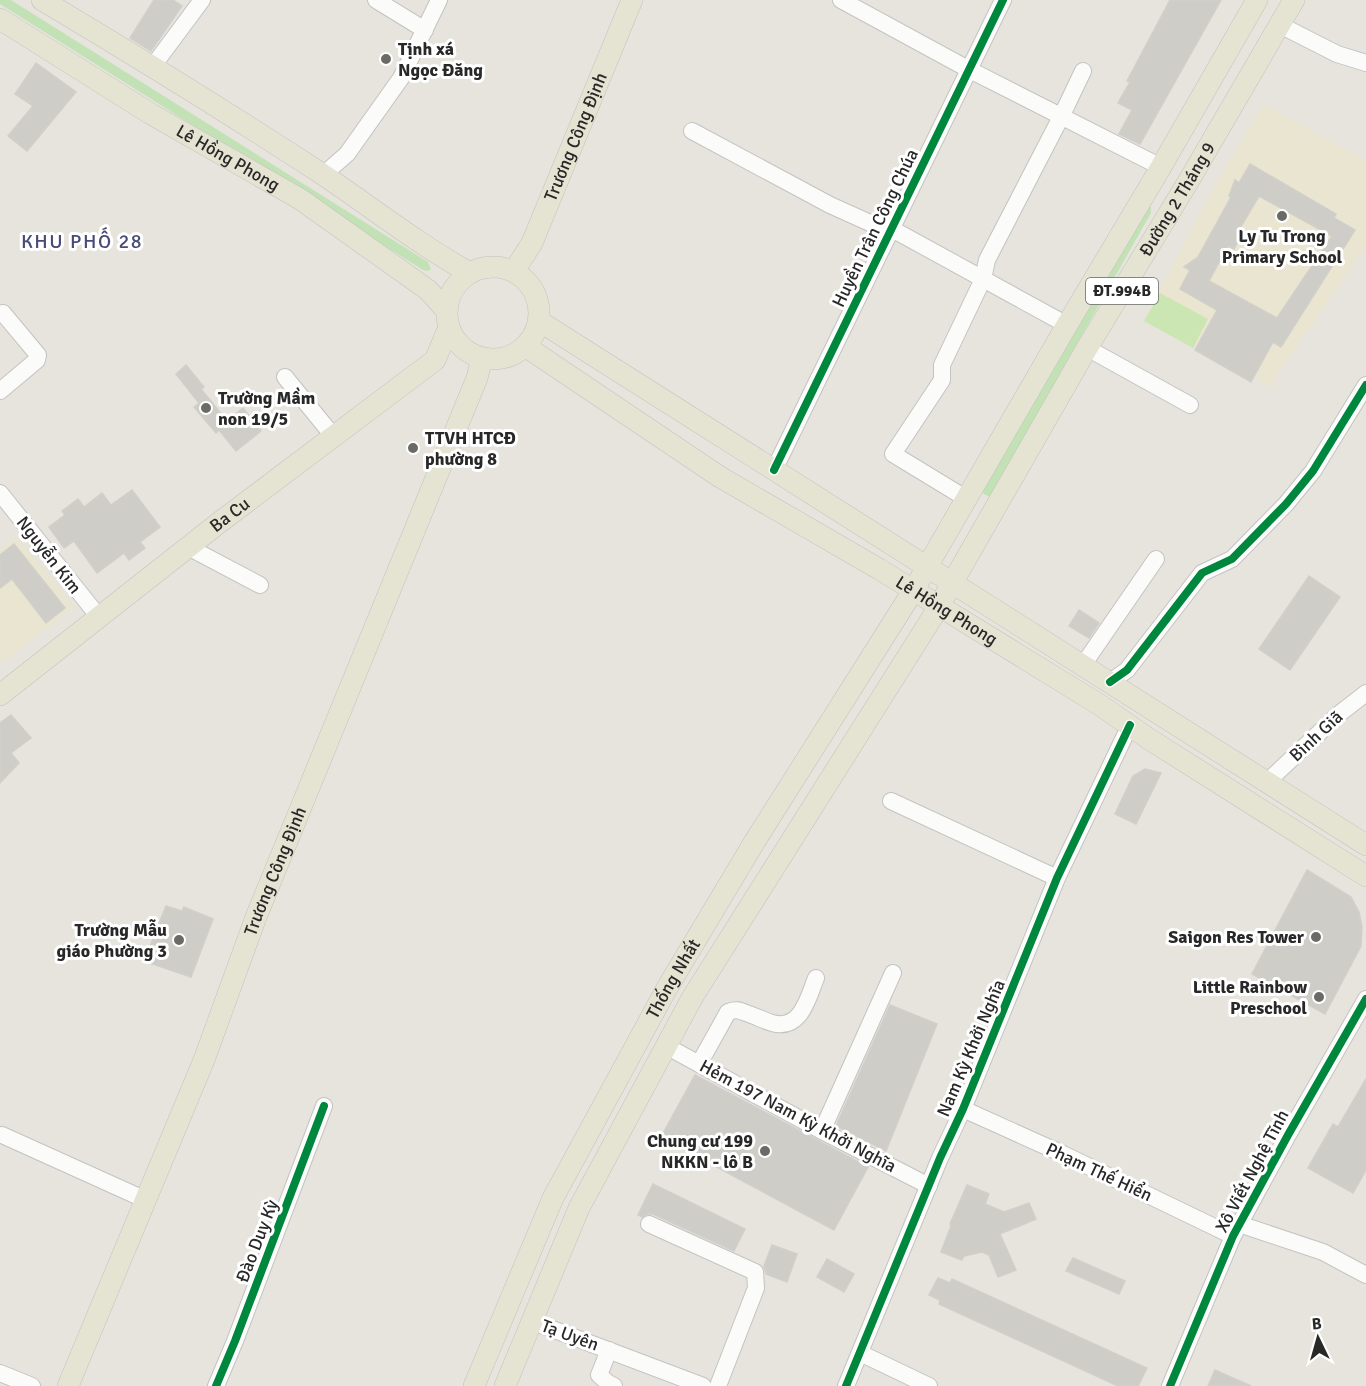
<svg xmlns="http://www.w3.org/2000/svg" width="1366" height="1386" font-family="Signika,sans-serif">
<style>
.education{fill:#e9e5d1}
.green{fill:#c2e2b6}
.pitch{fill:#cce6b3}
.building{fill:#cfcdc8;stroke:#d1cfc9;stroke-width:1.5;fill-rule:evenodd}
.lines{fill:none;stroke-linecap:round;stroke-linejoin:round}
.minor-casing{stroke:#c4c3c3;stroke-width:18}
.major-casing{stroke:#c3c2c0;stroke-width:22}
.minor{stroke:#fbfbfa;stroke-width:16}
.major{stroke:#e5e3d2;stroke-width:21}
.cycleway-casing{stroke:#fff;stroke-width:11}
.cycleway{stroke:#00873e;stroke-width:8}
.poi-dot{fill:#6a6a67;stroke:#fff;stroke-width:2}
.labels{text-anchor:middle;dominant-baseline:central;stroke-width:6;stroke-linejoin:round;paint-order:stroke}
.shield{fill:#fff;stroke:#686868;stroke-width:1.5}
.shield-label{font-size:16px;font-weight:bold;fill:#282828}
.poi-label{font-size:18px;font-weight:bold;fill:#282828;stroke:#fff;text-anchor:end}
.street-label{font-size:18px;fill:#282828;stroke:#fff}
.neighbourhood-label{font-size:20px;letter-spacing:1.5px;fill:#494b77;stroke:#fff}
</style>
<rect width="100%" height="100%" fill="#e6e4dd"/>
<g class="education">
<polygon points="1264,104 1366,161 1366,247 1269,387 1146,316 1215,185"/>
<polygon points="17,537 75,607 0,664 0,549"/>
</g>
<g class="green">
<polygon points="0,0 11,0 428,262 431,269 428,271 423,270 0,4"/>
<polygon points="1148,205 1151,207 1151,213 992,494 990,497 982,493"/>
</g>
<polygon class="pitch" points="1160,293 1208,319 1193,348 1144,321"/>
<g class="building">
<polygon points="154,0 173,0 182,6 151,51 130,38"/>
<polygon points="1170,0 1221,0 1140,144 1119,134 1132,110 1118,103 1130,82 1127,81"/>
<polygon points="36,63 76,92 27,151 8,136 33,106 15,94"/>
<path d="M1250,164L1336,214L1334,218L1355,230L1281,347L1273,342L1251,382L1195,350L1217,310L1180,289L1190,270L1184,267L1198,257L1231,197L1229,196L1235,180L1239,183ZM1259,196L1332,236L1277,318L1209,281L1228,246L1234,249L1244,230L1240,228Z"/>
<polygon points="186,365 204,387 201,389 227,421 243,408 261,431 236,451 219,430 216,433 194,407 199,403 176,374"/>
<polygon points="132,490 160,527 140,542 145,548 129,560 124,553 97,573 74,541 64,548 49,527 65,515 62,511 78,499 84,507 102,493 111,505"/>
<polygon points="14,544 65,608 46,623 12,579 0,588 0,555"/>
<polygon points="1309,576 1340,597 1290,670 1259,649"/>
<polygon points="1079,610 1099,623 1089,638 1069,626"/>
<polygon points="11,715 31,738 11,753 19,763 0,783 0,723"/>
<polygon points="1145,769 1161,773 1136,824 1115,814 1133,776"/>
<polygon points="1307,870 1351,897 1359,912 1362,927 1361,946 1325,1014 1252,974"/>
<polygon points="166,906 182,911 184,907 213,919 191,977 144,961"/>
<polygon points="890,1005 937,1024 886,1151 836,1126"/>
<polygon points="695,1075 868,1167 834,1230 661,1137"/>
<polygon points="1366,1079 1366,1170 1353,1193 1308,1168 1333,1124 1338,1127"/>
<polygon points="653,1184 745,1229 734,1251 653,1214 647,1214 642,1217 638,1215"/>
<polygon points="967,1185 989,1194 985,1204 1004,1212 1029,1203 1036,1219 1000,1234 1016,1270 998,1277 989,1255 982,1252 964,1256 962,1260 941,1252 951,1226 950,1224"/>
<polygon points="772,1245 797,1254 787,1282 766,1274 764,1266"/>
<polygon points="1073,1258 1125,1281 1119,1294 1066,1271"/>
<polygon points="827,1259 854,1274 844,1292 817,1277"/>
<polygon points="938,1278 950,1283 952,1279 1147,1368 1138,1386 1118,1386 939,1304 940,1300 929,1295"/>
<polygon points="1215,1370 1251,1386 1208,1386"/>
</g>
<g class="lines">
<g class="minor-casing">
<g id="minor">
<polyline points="376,0 425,30"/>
<polyline points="841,0 968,69 1161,167"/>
<polyline points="1280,25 1337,54 1366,63"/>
<polyline points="153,66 202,0"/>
<polyline points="692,131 830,205 870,223 892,229 1067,325"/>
<polyline points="323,175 347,154 401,78 439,0"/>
<polyline points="1087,348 1190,405"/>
<polyline points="285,377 334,437"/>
<polyline points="0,391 37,360 38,355 3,313"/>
<polyline points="774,470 1003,0"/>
<polyline points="0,493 99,617"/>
<polyline points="967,499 893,454 942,380 942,365 983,279 987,260 1062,115 1083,71"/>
<polyline points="188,547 260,585"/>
<polyline points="1083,665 1156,559"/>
<polyline points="1110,682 1127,670 1202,573 1232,559 1286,504 1313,471 1366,385"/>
<polyline points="1267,782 1339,714 1366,693"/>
<polyline points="891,801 1057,878"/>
<polyline points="666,1046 822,1131 929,1186"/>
<path d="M699,1064L728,1012C735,1009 739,1010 746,1013C755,1016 763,1020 772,1023C801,1031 808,998 816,978"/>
<polyline points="963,1109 1065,1155 1233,1236"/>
<polyline points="822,1131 893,973"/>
<polyline points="2,1135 146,1200"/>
<polyline points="649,1224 755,1272 756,1288 718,1386"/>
<polyline points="1239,1224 1323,1252 1366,1275"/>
<polyline points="531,1321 703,1386"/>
<polyline points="609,1350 599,1375 608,1383 614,1386"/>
<polyline points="860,1353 929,1386"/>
<polyline points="0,1373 32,1386"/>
<polyline points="216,1386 235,1341 324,1106"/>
<polyline points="846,1386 940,1158 963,1109 1057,878 1130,725"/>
<polyline points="1170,1386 1233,1236 1288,1135 1366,999"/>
</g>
</g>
<g class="major-casing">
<g id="major">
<path d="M42,0C136,56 230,114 322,174C371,207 418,244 470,273"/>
<path id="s1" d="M0,19L151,114L300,199L428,290L447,311"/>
<circle cx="493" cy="313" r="46"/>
<path id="s2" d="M514,271L532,243L632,0"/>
<polyline points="539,321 1366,845"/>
<path id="s3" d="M525,346L720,477L879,569L1100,705L1149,739L1366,876"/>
<path id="s4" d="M0,695L220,522L435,360L449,327"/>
<path id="s5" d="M68,1386L204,1060L256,917L477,378L482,358"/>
<path id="s6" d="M474,1386L553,1198L667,988L755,841L913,591L1067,325L1161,167L1257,0"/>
<path id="s7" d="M505,1386L579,1208L692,998L935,613L1087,348L1188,182L1294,0"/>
</g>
</g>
<use href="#minor" class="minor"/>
<use href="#major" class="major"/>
<g class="cycleway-casing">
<g id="cycleway">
<polyline points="774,470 1003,0"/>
<polyline points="1110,682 1127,670 1202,573 1232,559 1286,504 1313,471 1366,385"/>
<polyline points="216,1386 235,1341 324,1106"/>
<polyline points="846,1386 940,1158 963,1109 1057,878 1130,725"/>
<polyline points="1170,1386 1233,1236 1288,1135 1366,999"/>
</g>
</g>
<use href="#cycleway" class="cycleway"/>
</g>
<g class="poi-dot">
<circle cx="386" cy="59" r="6"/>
<circle cx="1282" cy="216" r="6"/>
<circle cx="206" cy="408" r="6"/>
<circle cx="413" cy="448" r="6"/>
<circle cx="1316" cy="937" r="6"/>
<circle cx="179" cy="940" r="6"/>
<circle cx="1319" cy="997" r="6"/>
<circle cx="765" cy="1151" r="6"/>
</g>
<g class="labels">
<rect class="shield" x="1086" y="278" width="72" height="26" rx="4.5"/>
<g class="shield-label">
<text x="1122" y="291">ĐT.994B</text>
</g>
<g class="poi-label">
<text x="398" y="49" text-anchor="start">Tịnh xá<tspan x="398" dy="21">Ngọc Đăng</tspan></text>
<text x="1282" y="236" text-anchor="middle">Ly Tu Trong<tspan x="1282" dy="21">Primary School</tspan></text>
<text x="218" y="398" text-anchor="start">Trường Mầm<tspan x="218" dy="21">non 19/5</tspan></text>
<text x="425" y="438" text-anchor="start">TTVH HTCĐ<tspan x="425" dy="21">phường 8</tspan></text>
<text x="167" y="930">Trường Mẫu<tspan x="167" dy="21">giáo Phường 3</tspan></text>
<text x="1304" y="937">Saigon Res Tower</text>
<text x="1307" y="987">Little Rainbow<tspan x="1307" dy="21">Preschool</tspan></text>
<text x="753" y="1141">Chung cư 199<tspan x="753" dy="21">NKKN - lô B</tspan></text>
</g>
<g class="street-label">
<text stroke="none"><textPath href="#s2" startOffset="148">Trương Công Định</textPath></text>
<text stroke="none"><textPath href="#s1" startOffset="267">Lê Hồng Phong</textPath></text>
<text stroke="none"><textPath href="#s7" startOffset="1366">Đường 2 Tháng 9</textPath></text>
<text transform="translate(875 228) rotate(-64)">Huyền Trân Công Chúa</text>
<text stroke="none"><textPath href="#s4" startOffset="292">Ba Cu</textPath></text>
<text transform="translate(49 555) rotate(52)">Nguyễn Kim</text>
<text stroke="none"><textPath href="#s3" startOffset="498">Lê Hồng Phong</textPath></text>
<text transform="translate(1316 736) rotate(-43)">Bình Giã</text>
<text stroke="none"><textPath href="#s5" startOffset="555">Trương Công Định</textPath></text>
<text stroke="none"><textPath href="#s6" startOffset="454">Thống Nhất</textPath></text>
<text transform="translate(971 1048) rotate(-67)">Nam Kỳ Khởi Nghĩa</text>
<text transform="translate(798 1116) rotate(28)">Hẻm 197 Nam Kỳ Khởi Nghĩa</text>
<text transform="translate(1252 1171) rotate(-62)">Xô Viết Nghệ Tĩnh</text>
<text transform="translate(1099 1172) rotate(25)">Phạm Thế Hiển</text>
<text transform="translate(257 1241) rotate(-69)">Đào Duy Kỳ</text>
<text transform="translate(570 1335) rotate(20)">Tạ Uyên</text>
</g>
<g class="neighbourhood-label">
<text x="82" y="241">KHU PHỐ 28</text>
</g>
</g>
<g transform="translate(1318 1338) rotate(355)" stroke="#ffffff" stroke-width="4.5" paint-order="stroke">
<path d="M0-4.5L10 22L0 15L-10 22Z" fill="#282828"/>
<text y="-9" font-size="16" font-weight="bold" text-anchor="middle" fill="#282828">B</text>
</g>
</svg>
